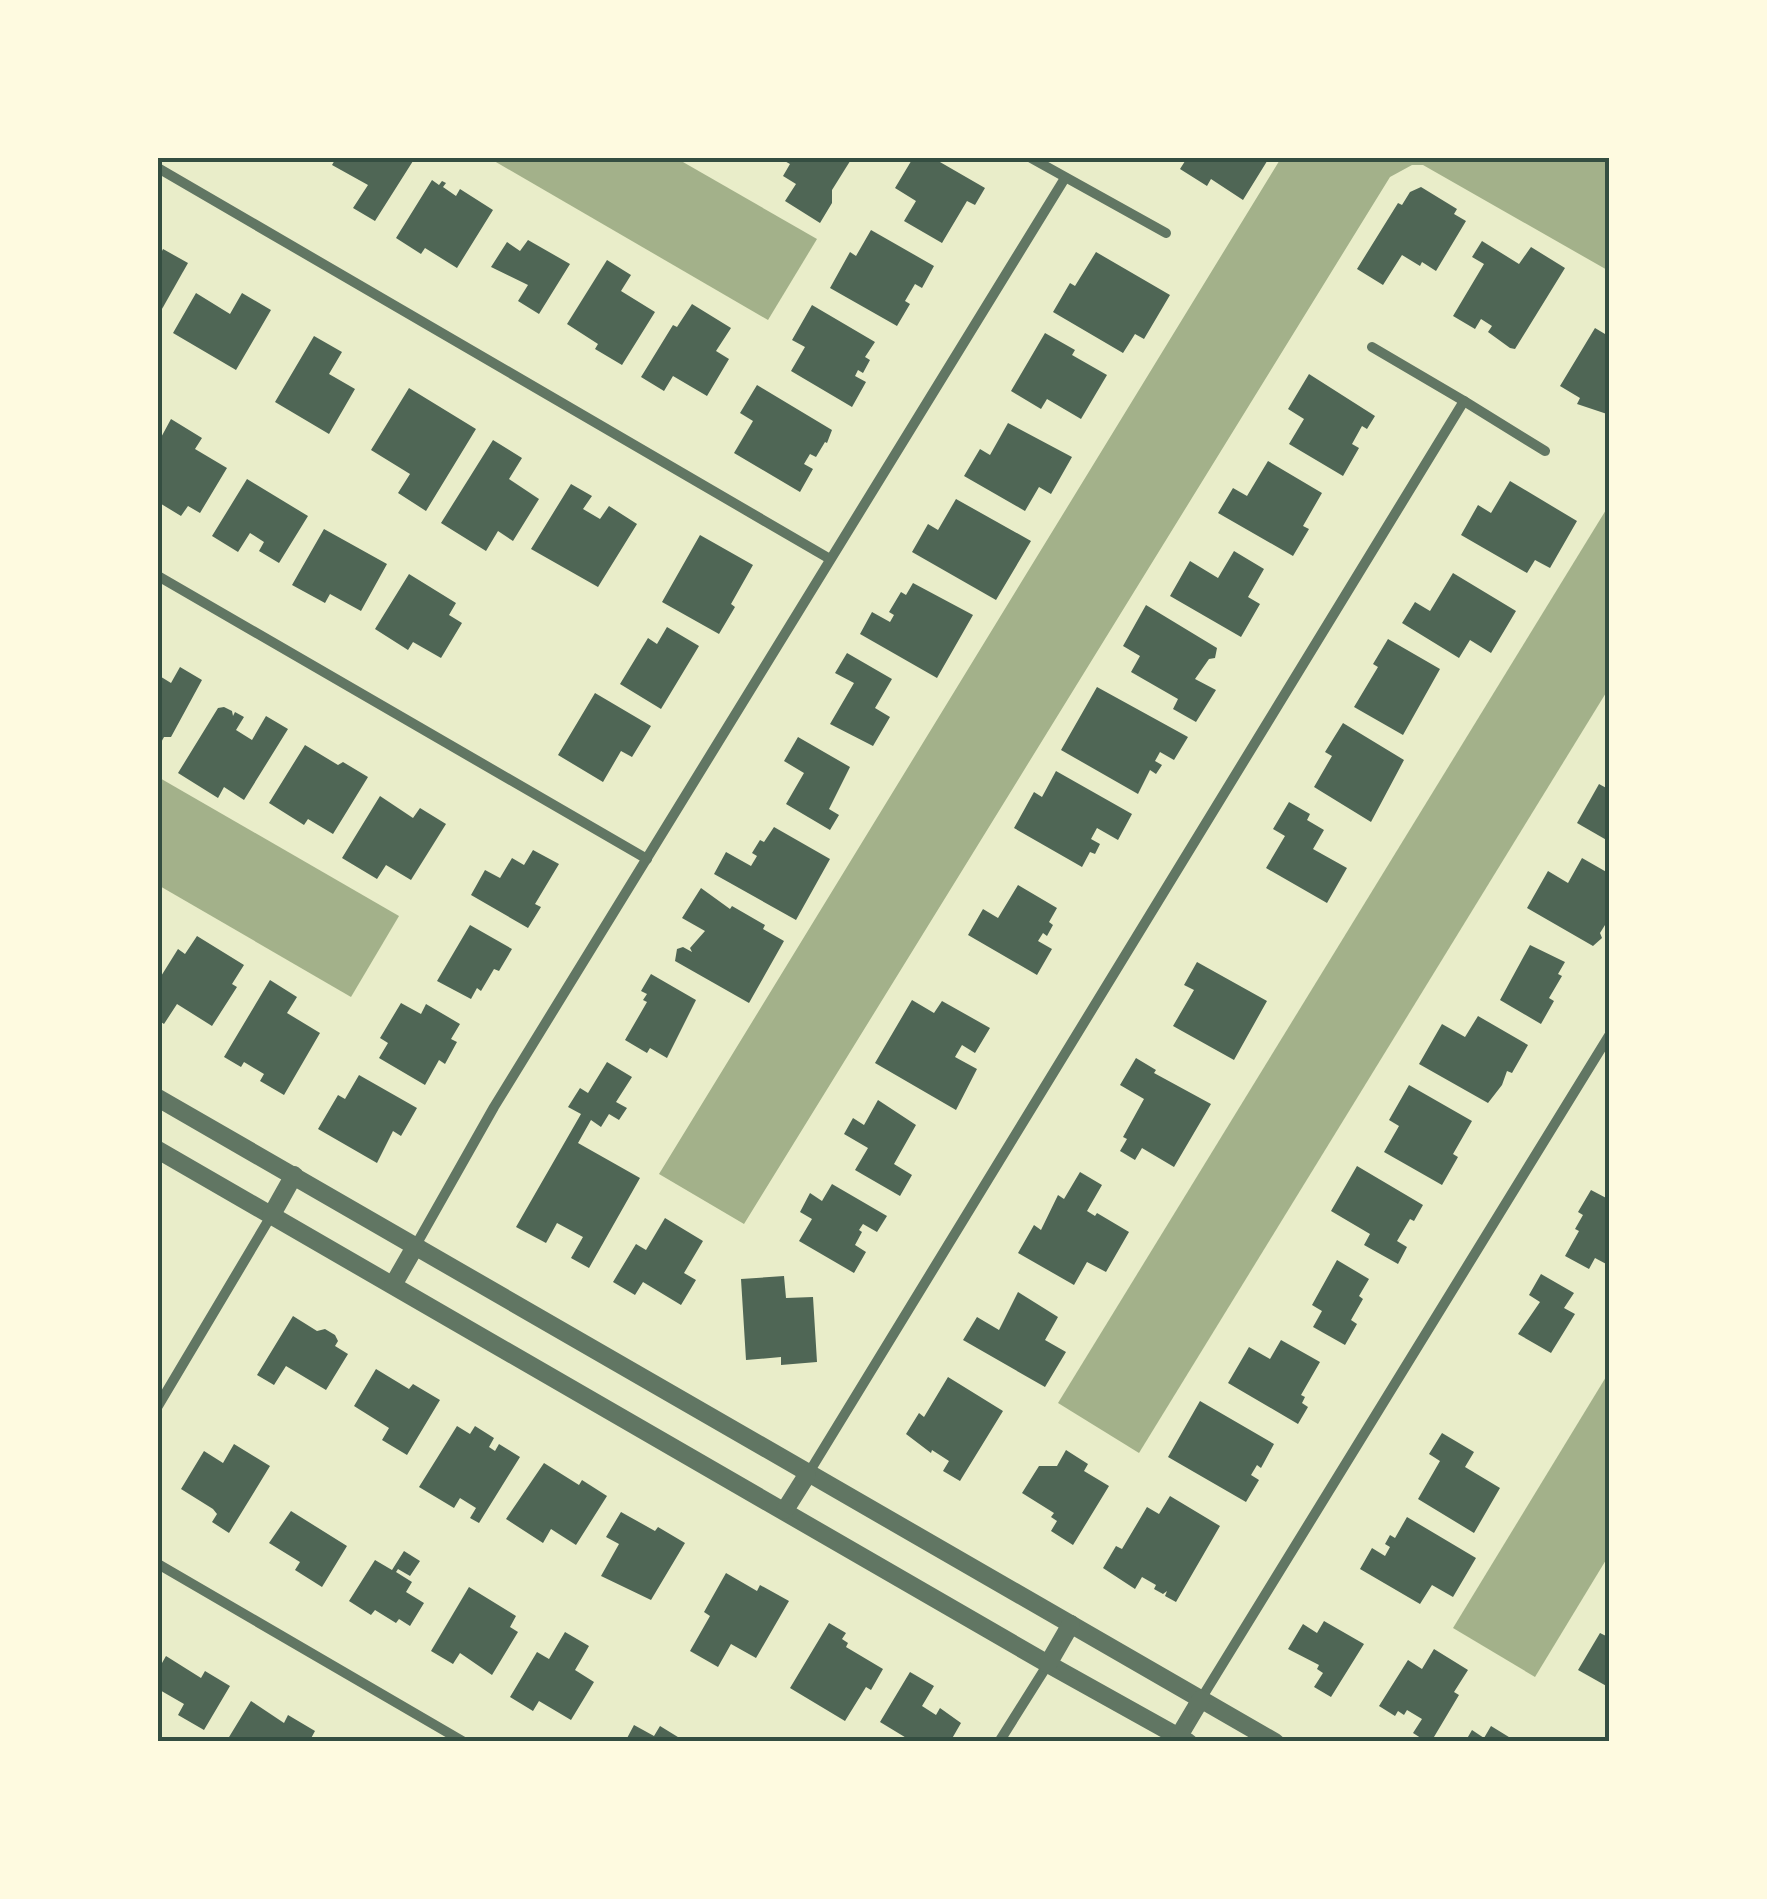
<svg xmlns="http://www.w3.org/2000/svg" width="1767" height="1899" font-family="'Sofia Sans Condensed',sans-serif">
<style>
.water{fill:#a3b18a}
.building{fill:#4f6655}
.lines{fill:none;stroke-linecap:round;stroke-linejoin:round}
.minor{stroke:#617663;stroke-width:10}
.tertiary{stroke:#617663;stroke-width:18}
.neatline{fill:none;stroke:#344e41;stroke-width:4}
</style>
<rect width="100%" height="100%" fill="#e9edc9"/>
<g class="water">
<polygon points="489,158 676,158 817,239 768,320"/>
<polygon points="1281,158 1609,158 1609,271 1423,165 1412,165 1390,177 744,1224 659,1174"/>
<polygon points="1609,505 1609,688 1139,1453 1058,1403"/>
<polygon points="158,777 399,916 351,997 158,885"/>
<polygon points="1609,1372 1609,1555 1535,1677 1453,1628"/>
</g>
<g class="building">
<polygon points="336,158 408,158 413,161 375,221 353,208 368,185 332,165"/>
<polygon points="779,158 852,158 832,190 832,203 820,223 785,201 796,184 783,176 790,164"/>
<polygon points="913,158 933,158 985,188 975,205 967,201 942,243 904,221 916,201 895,188"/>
<polygon points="1187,158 1269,158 1243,200 1211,179 1207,186 1180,169"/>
<polygon points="432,180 439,185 442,181 446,183 443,187 456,196 460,189 493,210 457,268 425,248 421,254 396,238"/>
<polygon points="1421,187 1457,209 1454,214 1466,221 1436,271 1422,262 1420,266 1402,255 1383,285 1357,269 1398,203 1402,205 1410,192"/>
<polygon points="871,230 934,266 922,288 915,284 905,301 910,304 897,326 830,288 850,252 856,256"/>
<polygon points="528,240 570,264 539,314 518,301 528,285 491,267 507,242 520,251"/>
<polygon points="1482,241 1519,264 1531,247 1565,268 1515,349 1510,348 1488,332 1492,326 1481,319 1475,329 1453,316 1484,264 1472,257"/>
<polygon points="163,249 188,263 158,316 158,259"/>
<polygon points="1096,252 1170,295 1144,339 1135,334 1123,353 1053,312 1070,283 1075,286"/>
<polygon points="607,260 631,275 621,291 655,312 622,365 595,349 598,344 567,324"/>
<polygon points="196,293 230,314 242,293 271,310 236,370 173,333"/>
<polygon points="692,304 731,328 716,351 729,359 707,396 673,376 664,391 641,377 673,325 677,327"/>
<polygon points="812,305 875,342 865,357 870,360 863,373 858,370 855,376 866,382 852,407 791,371 805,347 792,340"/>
<polygon points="1595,328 1610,337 1610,415 1577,404 1580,398 1560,386"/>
<polygon points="1045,333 1075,350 1072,355 1107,375 1081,419 1047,399 1041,409 1011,391"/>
<polygon points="314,336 342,352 329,374 355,389 329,434 275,402"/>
<polygon points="1309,374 1375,416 1367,429 1362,426 1352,444 1359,448 1343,476 1289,444 1304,419 1288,409"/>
<polygon points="757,385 832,430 827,443 825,442 816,457 810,454 804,464 813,469 800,492 734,453 753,421 740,413"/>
<polygon points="409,388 476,429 426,511 398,493 410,474 371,450"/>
<polygon points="171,419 202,438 195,449 227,468 200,513 188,506 181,516 158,502 158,443"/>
<polygon points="1008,423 1072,457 1051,494 1039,487 1025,511 964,476 980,449 990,455"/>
<polygon points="493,440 522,458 509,479 539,499 513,541 498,531 486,551 441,523"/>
<polygon points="1268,461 1322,493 1303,526 1309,529 1293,556 1218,513 1233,488 1247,496"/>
<polygon points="247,479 308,516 279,563 259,551 264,542 250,533 238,552 212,536"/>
<polygon points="1510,481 1577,521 1550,568 1535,560 1527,573 1461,535 1478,505 1491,513"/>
<polygon points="571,484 592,496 583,509 600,519 609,506 637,524 598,587 531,549"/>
<polygon points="956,499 1031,541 996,600 912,552 928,524 938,530"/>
<polygon points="324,529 387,564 361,611 330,594 325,603 292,585"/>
<polygon points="700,535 753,565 731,604 735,607 719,634 662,602"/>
<polygon points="1234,551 1264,569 1248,597 1260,604 1241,637 1170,596 1190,561 1218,578"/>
<polygon points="1453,573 1516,611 1491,653 1470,640 1459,658 1402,623 1415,602 1430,611"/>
<polygon points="409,574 456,603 449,615 462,623 441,658 413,642 408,650 375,629"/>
<polygon points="913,583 973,615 937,678 860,634 872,612 890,622 894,615 889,612 901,592 906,595"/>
<polygon points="1146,605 1217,648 1215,658 1209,659 1195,679 1216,690 1196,722 1173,709 1178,699 1131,672 1140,656 1123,646"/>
<polygon points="667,627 699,646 661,709 620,684 648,638 657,644"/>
<polygon points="1388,639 1440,669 1403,735 1354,707 1378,667 1373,664"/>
<polygon points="847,653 892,679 875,708 890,717 873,746 830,724 854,683 835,673"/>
<polygon points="180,667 202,680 171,737 164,737 158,748 158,675 171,683"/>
<polygon points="1097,687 1188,737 1174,760 1160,752 1155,761 1162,765 1156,774 1150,770 1138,794 1061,750"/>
<polygon points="595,693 651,726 632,757 621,751 603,782 558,755"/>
<polygon points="224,707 232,711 233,716 235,712 244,717 236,730 252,740 266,716 288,729 244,800 224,787 218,798 178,773 218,708"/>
<polygon points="1343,723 1404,760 1371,822 1314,787 1332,756 1325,752"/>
<polygon points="798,737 850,767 829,809 839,815 830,830 786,804 804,773 784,761"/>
<polygon points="305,745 338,765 343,762 368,777 333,834 308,819 304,825 269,803"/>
<polygon points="1056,771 1132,814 1118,840 1097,828 1091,839 1100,844 1095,854 1090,852 1082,867 1014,828 1034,792 1042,797"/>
<polygon points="1599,784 1610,790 1610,842 1577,823"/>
<polygon points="380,796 413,818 420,808 446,824 411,880 386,865 377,879 342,858"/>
<polygon points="1289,802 1310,814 1307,820 1324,830 1313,849 1347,868 1327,903 1266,868 1285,836 1273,829"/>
<polygon points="774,827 830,859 796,920 714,874 726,852 751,866 757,856 752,853 760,840 764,842"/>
<polygon points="533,850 559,864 535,904 541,907 528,928 471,895 485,870 500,878 512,858 524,865"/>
<polygon points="1582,858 1610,874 1610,917 1600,933 1602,938 1593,946 1527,908 1548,871 1568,883"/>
<polygon points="1018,885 1057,908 1049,922 1053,925 1047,936 1043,933 1038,941 1052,949 1037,975 968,935 983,909 998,918"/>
<polygon points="701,888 730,909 732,906 765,925 763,929 784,941 749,1003 675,961 677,949 683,947 692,952 690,948 705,931 682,918"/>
<polygon points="470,925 512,949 499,971 494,969 481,991 477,988 471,999 437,981"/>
<polygon points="197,936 244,965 232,984 237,987 212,1026 177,1004 164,1024 158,1020 158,981 178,949 185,954"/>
<polygon points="1530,945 1565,962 1558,974 1562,976 1549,998 1554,1001 1541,1024 1500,1000"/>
<polygon points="1197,962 1267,1001 1234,1060 1173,1026 1194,990 1184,985"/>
<polygon points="651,974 696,1000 667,1058 650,1048 647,1053 625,1040 647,1002 643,1000 647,994 641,991"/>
<polygon points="270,980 297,997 287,1013 320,1033 284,1095 260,1081 264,1074 244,1062 241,1067 224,1057"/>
<polygon points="912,1000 934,1013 942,1001 990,1028 975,1053 962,1045 955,1057 977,1069 956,1110 875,1063"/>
<polygon points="401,1003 421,1014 426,1004 460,1024 451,1039 457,1042 445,1064 439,1060 425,1085 379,1058 388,1043 380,1038"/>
<polygon points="1478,1016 1528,1045 1512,1073 1507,1071 1502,1085 1488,1103 1419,1064 1442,1024 1465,1037"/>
<polygon points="1136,1058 1156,1070 1154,1073 1211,1104 1174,1167 1142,1148 1135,1160 1120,1151 1127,1139 1123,1137 1144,1099 1120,1085"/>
<polygon points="607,1062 632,1077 616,1102 627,1108 619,1120 609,1114 601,1127 591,1120 578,1143 640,1178 589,1268 571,1258 583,1237 557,1223 546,1243 516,1227 581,1114 568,1107 580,1088 588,1093"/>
<polygon points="359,1075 417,1108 401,1136 393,1131 377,1163 318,1129 338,1095 345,1099"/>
<polygon points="1409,1085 1472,1121 1453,1154 1458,1157 1442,1185 1384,1152 1399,1126 1389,1120"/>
<polygon points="878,1100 916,1125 894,1164 912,1175 900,1196 855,1170 868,1148 844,1134 853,1118 864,1125"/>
<polygon points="1357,1166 1423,1205 1414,1221 1410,1219 1397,1241 1407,1247 1398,1264 1364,1245 1370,1234 1331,1211"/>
<polygon points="1080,1172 1102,1185 1087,1211 1095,1216 1097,1213 1129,1232 1106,1272 1087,1262 1074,1285 1018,1253 1034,1225 1041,1230 1058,1195 1064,1199"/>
<polygon points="832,1184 887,1216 877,1232 863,1224 859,1230 862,1232 855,1245 866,1252 854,1273 799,1241 812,1219 800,1212 810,1193 822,1201"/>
<polygon points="1591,1190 1610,1200 1610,1266 1595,1258 1589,1269 1565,1256 1579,1231 1575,1229 1583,1215 1578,1212"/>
<polygon points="665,1218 703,1241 684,1273 696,1280 681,1305 643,1282 635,1295 613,1282 636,1244 646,1250"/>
<polygon points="1337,1260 1369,1279 1359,1296 1363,1299 1351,1320 1357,1324 1345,1345 1313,1327 1322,1311 1312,1305"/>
<polygon points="1541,1274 1574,1293 1564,1308 1575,1314 1551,1353 1518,1334 1540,1302 1529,1295"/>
<polygon points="784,1276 786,1298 813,1297 817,1362 781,1365 781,1357 746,1360 741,1279"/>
<polygon points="1018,1292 1058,1317 1045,1340 1066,1352 1045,1387 963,1340 977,1317 999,1330"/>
<polygon points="293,1316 317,1331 325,1329 335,1335 338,1341 335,1346 348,1354 326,1390 286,1366 274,1385 257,1375"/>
<polygon points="1281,1340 1320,1362 1301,1395 1305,1397 1302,1403 1308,1407 1298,1424 1228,1383 1249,1347 1270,1359"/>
<polygon points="376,1369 409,1389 413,1384 440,1400 407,1455 382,1440 389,1428 354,1406"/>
<polygon points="948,1377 1003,1411 960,1481 943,1471 949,1461 932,1450 931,1453 906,1434 919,1413 924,1417"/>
<polygon points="1200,1401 1274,1444 1261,1468 1257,1465 1251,1475 1259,1480 1246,1502 1168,1457"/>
<polygon points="457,1426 470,1434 475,1426 494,1438 489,1447 495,1451 499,1444 520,1457 479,1523 470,1518 476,1508 460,1498 454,1508 419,1487"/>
<polygon points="1442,1433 1474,1452 1465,1467 1500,1488 1474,1533 1418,1499 1440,1461 1429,1454"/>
<polygon points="234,1444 270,1466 229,1533 212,1522 217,1514 213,1509 181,1489 204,1451 223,1463"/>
<polygon points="1066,1450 1088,1464 1084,1471 1109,1486 1073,1545 1051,1531 1057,1521 1051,1517 1054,1513 1022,1493 1039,1466 1057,1466"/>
<polygon points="544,1463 579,1485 582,1480 607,1496 576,1545 551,1529 543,1543 506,1519"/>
<polygon points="1170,1496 1220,1526 1176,1602 1165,1596 1167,1591 1163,1594 1154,1589 1156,1585 1142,1577 1135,1589 1103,1568 1116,1546 1122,1549 1147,1507 1159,1514"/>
<polygon points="291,1511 347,1546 322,1587 295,1570 300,1562 269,1543"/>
<polygon points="621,1512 655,1531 658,1527 685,1543 651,1600 601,1576 619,1544 606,1537"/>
<polygon points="1407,1517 1476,1558 1453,1597 1432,1585 1420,1604 1360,1569 1372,1548 1385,1556 1390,1547 1385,1544 1390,1535 1395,1538"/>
<polygon points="404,1551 420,1561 410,1576 398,1569 396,1572 412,1582 406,1592 424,1603 410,1626 399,1619 396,1623 375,1610 371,1615 349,1601 375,1560 392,1570"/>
<polygon points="726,1573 757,1591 760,1585 789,1601 756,1658 731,1644 718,1667 690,1651 710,1616 704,1612"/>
<polygon points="469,1587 516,1616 510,1627 518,1632 492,1675 460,1653 453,1664 431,1651"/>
<polygon points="1324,1621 1364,1644 1331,1697 1314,1687 1323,1673 1317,1669 1319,1665 1288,1649 1303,1624 1317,1633"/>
<polygon points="829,1623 846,1633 842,1639 848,1643 846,1647 883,1669 871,1690 866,1687 845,1721 790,1688"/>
<polygon points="565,1632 589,1646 575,1670 594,1682 571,1720 539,1701 533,1711 510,1697 537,1652 549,1659"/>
<polygon points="1600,1633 1610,1638 1610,1688 1578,1670"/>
<polygon points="1434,1649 1468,1670 1454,1692 1459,1695 1431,1742 1427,1742 1413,1733 1422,1719 1407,1710 1404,1715 1398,1711 1395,1716 1379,1706 1408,1660 1422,1669"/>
<polygon points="166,1656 201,1678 205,1671 230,1686 204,1730 178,1715 184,1704 158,1689 158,1670"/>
<polygon points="910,1672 934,1686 922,1706 936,1715 940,1708 961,1723 950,1742 913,1742 880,1722"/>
<polygon points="251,1701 284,1723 288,1715 315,1731 309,1742 226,1742"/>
<polygon points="634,1725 654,1736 660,1726 686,1742 625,1742"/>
<polygon points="1491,1726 1517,1742 1465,1742 1472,1730 1484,1738"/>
</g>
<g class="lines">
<g class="minor">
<polyline points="1031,158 1166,233"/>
<polyline points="158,168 830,559"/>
<polyline points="1464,401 1545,451"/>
<polyline points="158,576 647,859"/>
<polyline points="416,1245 494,1107 1065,178"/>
<polyline points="158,1406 271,1216"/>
<polyline points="808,1474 1464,401 1372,347"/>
<polyline points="158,1564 464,1742"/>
<polyline points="1201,1699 1610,1034"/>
<polyline points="999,1742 1048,1664"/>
</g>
<g class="tertiary">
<polyline points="158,1098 1275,1742"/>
<polyline points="158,1150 1048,1664 1188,1742"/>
<polyline points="271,1216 294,1175"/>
<polyline points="393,1285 416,1245"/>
<polyline points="785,1510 807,1475"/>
<polyline points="1048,1664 1071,1624"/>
<polyline points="1179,1736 1201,1699"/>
</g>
</g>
<rect width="1767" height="1899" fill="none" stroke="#fefae0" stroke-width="320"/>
<rect x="160" y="160" width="1447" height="1579" class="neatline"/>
</svg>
